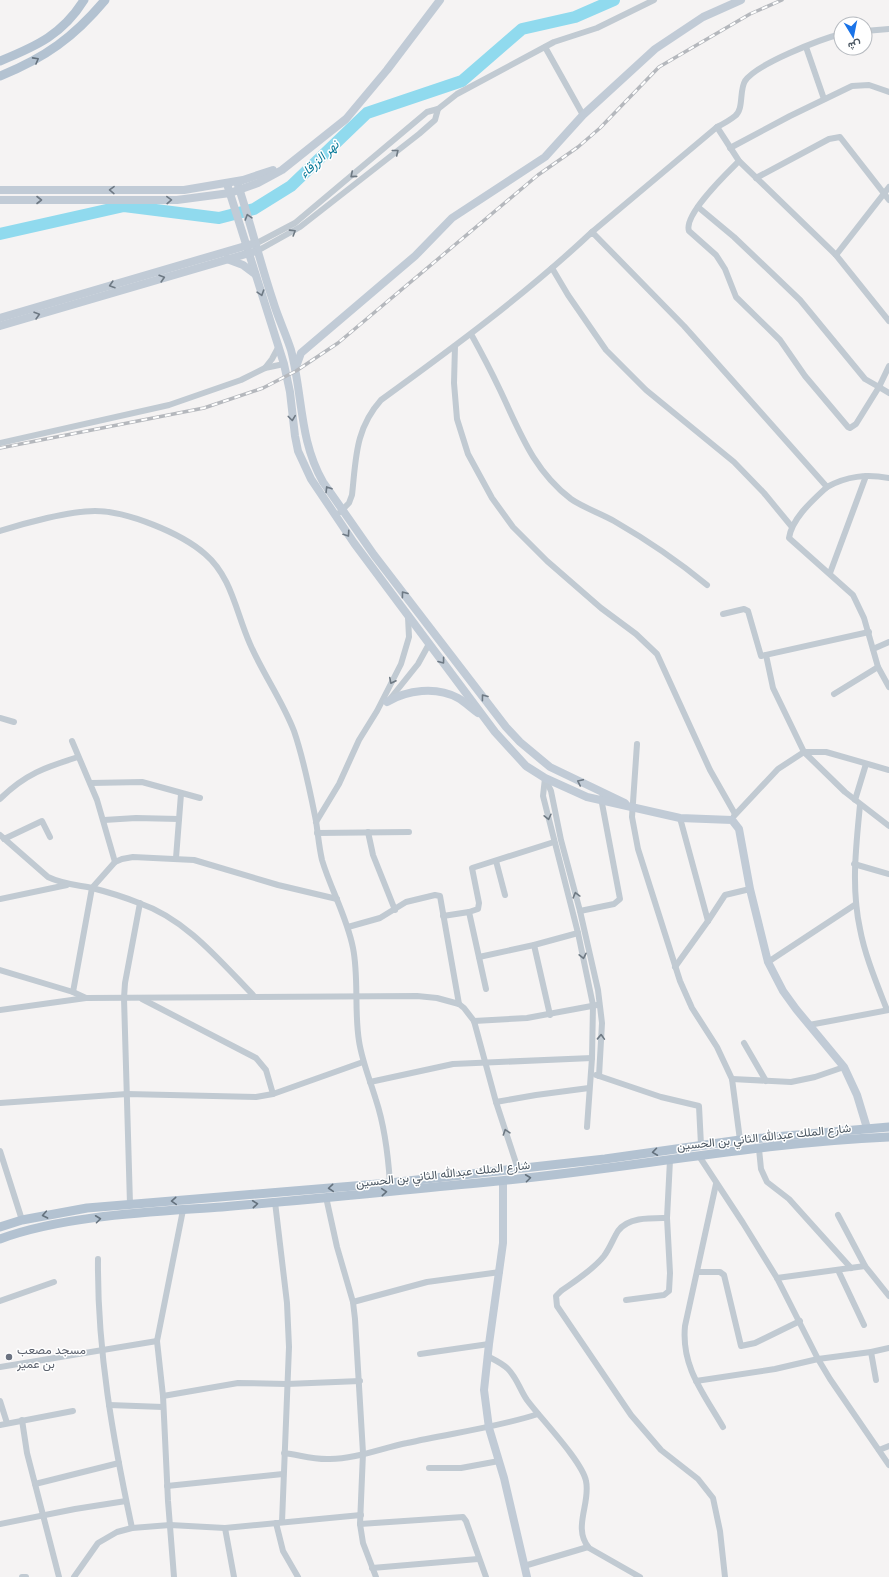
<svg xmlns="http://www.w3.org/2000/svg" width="889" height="1577" font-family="'Fira Sans',Vazirmatn,sans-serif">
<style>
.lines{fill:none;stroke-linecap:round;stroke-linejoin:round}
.river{stroke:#90daee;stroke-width:12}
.street{stroke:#c1cad2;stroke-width:6}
.secondary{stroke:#c1cbd6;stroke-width:8}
.primary{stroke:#b3c2d1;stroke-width:9}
.rail-casing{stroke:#b5b8bd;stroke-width:3.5}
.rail{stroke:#fff;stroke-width:2;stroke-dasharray:6;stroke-linecap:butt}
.oneway{stroke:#64717d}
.oneway2{stroke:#6e7983}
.oneway3{stroke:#6e7984}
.worship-dot{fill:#6b7280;stroke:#fff;stroke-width:1.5}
.labels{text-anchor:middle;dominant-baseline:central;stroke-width:3;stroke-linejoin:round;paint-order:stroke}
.street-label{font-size:12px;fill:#4a5661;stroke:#fff}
.worship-label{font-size:12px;fill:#5b616d;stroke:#fff;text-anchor:start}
.water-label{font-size:13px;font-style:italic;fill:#0c7c9b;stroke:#fff}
</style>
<rect width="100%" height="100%" fill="#f5f3f3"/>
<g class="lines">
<polyline class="river" points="0,234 124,206 219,218 254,209 291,186 367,113 462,81 522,29 575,17 614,0"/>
<g class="street">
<polyline points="865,31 889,29"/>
<polyline points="545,47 583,115"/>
<polyline points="806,47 824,99"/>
<polyline points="717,127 739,161 836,255 889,321"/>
<polyline points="730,148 790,116 852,86 869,85 889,92"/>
<path d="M739,161C727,173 683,215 689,231L716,255L725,269L736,297L780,340L805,376L848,427L850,428L856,424L879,387L889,393"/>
<polyline points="756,178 829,139 840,137 889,200"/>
<polyline points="698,207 734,237 800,300 865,379 879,387 889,366"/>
<path d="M592,232L717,127C723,124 730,120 735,116C744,109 739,91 745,81C756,64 821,39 841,34"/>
<polyline points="257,243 295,223 427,112 438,109 457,94 554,42 597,28 654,0"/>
<polyline points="259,250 300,227 419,134 435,120 438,109"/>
<polyline points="836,255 889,187"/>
<polyline points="552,268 568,295 606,350 646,390 734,462 764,493 792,527"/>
<path d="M471,334C481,352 491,371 500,390C520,432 533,470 571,499C584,508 600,513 614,521C647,540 678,561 707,585"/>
<polyline points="455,346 454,383 457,419 468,454 492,498 513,527 547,561 601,608 636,634 657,654 710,770 735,814"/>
<polyline points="265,368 272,359 279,346"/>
<polyline points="0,443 169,405 241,380 265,368 284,364"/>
<path d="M827,487C847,476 866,474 889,478"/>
<path d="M340,512L349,503L352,495C356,459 355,429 381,400C454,347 526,294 592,232L684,326L827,487C813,500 792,518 789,538L853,595L864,618L878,667L889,687"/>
<path d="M0,531C25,523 69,511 95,511C127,511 181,533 205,554C232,577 236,613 250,644C263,674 282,700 294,731C304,760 310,791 316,821C318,834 319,847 322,860C331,890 347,917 353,948C359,978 354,1010 359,1041C362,1061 370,1080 376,1100C385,1127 388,1154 390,1183"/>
<polyline points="830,573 866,476"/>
<polyline points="723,614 744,609 748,611 761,656 869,632"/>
<polyline points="873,649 889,642"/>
<polyline points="766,655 773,688 804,752 845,792 889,826"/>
<polyline points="834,694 878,667"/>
<polyline points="390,699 418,664 429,644"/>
<polyline points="0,718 14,722"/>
<polyline points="72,741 97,800 115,862"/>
<polyline points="637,744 632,817 638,849 680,981 692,1008 717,1047 732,1079 740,1140"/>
<polyline points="545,778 543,796 578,933 593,1005 592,1058 587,1127"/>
<polyline points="545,778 551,791 561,840 580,911 598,990 602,1023 599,1076"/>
<polyline points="91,783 142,782 200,798"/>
<path d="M0,799C25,774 46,767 78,757"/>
<polyline points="855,800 866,764"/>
<path d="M860,805C856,847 851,887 860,929C865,956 877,984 887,1010"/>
<polyline points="734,816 778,769 804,752 826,752 889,770"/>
<polyline points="680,818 708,921"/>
<polyline points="104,820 136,818 179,819"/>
<polyline points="316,822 339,784 359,740 377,711 401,664 409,637 408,617"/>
<polyline points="368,832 373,855 395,910"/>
<polyline points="317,833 409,832"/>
<path d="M0,835L48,877C62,884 77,885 92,888C108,892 124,897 139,903C186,919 220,961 254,996"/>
<polyline points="4,839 42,821 50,837"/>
<polyline points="176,858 181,794"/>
<polyline points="496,861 505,895"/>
<polyline points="854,864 889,874"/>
<polyline points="0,899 67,885"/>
<polyline points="580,911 614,904 620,899 601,798"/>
<polyline points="443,916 469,912"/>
<polyline points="348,927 380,918 406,902 435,895 440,896 459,1004"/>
<polyline points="534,945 550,1015"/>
<polyline points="479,957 534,945 578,933"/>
<polyline points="768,962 856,904"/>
<polyline points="675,967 708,921 725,895 750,889"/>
<polyline points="0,970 73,992 86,998"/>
<polyline points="486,989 469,912 478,909 479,903 472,868 554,842"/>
<polyline points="73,992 92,888 115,862 122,859 133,857 194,860 278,885 337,899"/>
<polyline points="142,999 256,1058 266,1070 273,1094"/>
<polyline points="0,1010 86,998 417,996 437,998 459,1004 464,1008 474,1021 496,1102 518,1169"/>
<polyline points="474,1021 527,1018 597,1005"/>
<polyline points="809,1025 889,1010"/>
<polyline points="744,1043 766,1081"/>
<polyline points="596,1075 661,1097 699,1106 701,1145"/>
<polyline points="732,1079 791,1082 815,1077 844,1067"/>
<polyline points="370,1082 453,1064 592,1058"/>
<polyline points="496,1102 536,1095 589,1088"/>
<polyline points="0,1103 127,1094 256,1097 273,1094 363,1062"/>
<polyline points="759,1149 761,1169 767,1182 789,1199 851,1268"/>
<polyline points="0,1151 22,1220"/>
<polyline points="699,1156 743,1223 777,1278 818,1359 830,1379 889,1465"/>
<path d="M716,1184L685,1326C681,1367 704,1394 723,1427"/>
<polyline points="326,1197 337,1247 353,1302 355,1319 363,1453 360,1524 363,1543 376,1577"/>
<polyline points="275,1202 287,1303 289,1347 282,1522"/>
<polyline points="130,1204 124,998 125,983 140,903"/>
<polyline points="838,1215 865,1266 889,1296"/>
<path d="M667,1218C651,1218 628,1217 618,1231C613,1239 610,1248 604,1256C593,1270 575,1281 561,1291L556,1296L557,1306L631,1415L661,1450L698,1479L713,1498L720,1531L725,1577"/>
<path d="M98,1259C97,1350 113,1439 132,1528"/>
<polyline points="838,1270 864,1325"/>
<polyline points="697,1272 720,1272 724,1275 741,1346 755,1343 800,1321"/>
<polyline points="777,1278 865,1266"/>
<polyline points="626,1300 664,1295 669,1291 670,1273 667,1218 670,1160"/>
<polyline points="0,1301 54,1282"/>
<polyline points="353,1302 427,1282 500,1272"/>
<polyline points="871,1352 876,1380"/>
<polyline points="420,1354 489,1344"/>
<path d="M487,1356C495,1360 502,1363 508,1369C517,1378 520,1390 527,1400C541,1419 582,1461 586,1481C591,1503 572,1528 589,1548L640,1577"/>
<polyline points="0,1367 157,1341"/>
<polyline points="696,1381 775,1369 818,1359 871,1352 889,1348"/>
<polyline points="163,1396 238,1383 287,1384 360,1381"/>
<polyline points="0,1401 7,1423"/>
<polyline points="109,1405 163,1407"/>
<polyline points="22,1420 27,1453 59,1577"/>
<polyline points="0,1425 73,1411"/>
<polyline points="879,1450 889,1446"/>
<path d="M284,1453C300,1455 314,1460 330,1459C355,1459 382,1448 407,1443C451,1433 495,1428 538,1414"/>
<polyline points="429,1468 461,1468 499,1461"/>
<polyline points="35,1484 119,1463"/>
<polyline points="167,1486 283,1474"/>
<polyline points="276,1523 283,1551 298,1577"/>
<polyline points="0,1524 75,1509 126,1501"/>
<polyline points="360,1524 463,1517 466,1521 486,1577"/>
<polyline points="225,1528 234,1577"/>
<polyline points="524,1566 588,1547"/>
<polyline points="372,1568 478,1559"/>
<polyline points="22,1577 26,1577"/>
<polyline points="74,1577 98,1543 117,1532 132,1528 170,1525 225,1528 361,1515"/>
<polyline points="174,1577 168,1501 163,1396 157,1341 183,1210"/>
</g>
<g class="secondary">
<path d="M237,182C250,221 260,262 273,301C278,318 286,334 291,350C303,396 299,440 323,482L374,555L506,727L520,742L550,767L625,803"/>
<polyline points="227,184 284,364 290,392 295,436 298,451 311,479 354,543 495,732 526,766 545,778 587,797 680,818 732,820 739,829 750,889 768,962 783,991 796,1009 844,1067 857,1095 867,1128"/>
<polyline points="0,190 184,190 243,180 273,170"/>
<polyline points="0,200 177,200 230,193 258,183 282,170 346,119 387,70 440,0"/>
<polyline points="227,259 243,265 255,274"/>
<polyline points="0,318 252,244"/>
<polyline points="0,326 253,252"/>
<polyline points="296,367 301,353 415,256 452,218 545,157 583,115 655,49 703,17 741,0"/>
<path d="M387,702C407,690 436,686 458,698C465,702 471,708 478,713"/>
<polyline points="503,1181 503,1243 489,1344 484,1390 489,1428 504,1478 527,1577"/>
</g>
<g class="primary">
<path d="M0,61C37,46 63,34 84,0"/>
<path d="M0,76C45,58 74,37 105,0"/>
<polyline points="0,1227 22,1220 87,1208 390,1183 605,1159 740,1140 889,1127"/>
<path d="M0,1239C65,1215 153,1212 222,1207C307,1200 392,1191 478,1183C615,1171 751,1143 889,1137"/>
</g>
<g class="rail-casing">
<polyline id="rail" points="0,448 204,408 263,388 296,371 338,343 538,175 578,147 600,128 659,67 750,14 782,0"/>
</g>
<use href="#rail" class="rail"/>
</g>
<defs><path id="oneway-chevron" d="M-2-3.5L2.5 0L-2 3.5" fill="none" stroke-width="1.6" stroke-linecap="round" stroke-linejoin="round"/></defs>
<g class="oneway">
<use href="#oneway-chevron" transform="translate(36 60) rotate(-29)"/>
<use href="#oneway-chevron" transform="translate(655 1152) rotate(172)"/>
<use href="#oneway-chevron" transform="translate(528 1178) rotate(-7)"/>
<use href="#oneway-chevron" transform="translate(331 1188) rotate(175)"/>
<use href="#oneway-chevron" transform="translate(384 1192) rotate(-5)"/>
<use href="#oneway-chevron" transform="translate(174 1201) rotate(176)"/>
<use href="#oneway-chevron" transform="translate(255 1204) rotate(-6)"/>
<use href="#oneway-chevron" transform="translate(45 1215) rotate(169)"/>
<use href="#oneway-chevron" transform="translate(98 1219) rotate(-7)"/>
</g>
<g class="oneway2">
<use href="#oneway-chevron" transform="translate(396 152) rotate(-39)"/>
<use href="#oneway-chevron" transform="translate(353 175) rotate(140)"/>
<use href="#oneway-chevron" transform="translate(293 232) rotate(-32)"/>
<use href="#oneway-chevron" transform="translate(392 681) rotate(117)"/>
<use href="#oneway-chevron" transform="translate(548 817) rotate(77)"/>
<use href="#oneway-chevron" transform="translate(576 895) rotate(-105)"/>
<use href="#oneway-chevron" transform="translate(583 956) rotate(78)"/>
<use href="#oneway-chevron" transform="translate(601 1037) rotate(-88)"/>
<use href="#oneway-chevron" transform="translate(506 1132) rotate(-108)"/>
</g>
<g class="oneway3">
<use href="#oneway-chevron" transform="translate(112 190) rotate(-179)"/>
<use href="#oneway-chevron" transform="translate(39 200)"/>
<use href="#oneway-chevron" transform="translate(169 200) rotate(-2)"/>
<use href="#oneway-chevron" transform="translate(248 217) rotate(-107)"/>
<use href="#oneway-chevron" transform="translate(162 278) rotate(-17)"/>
<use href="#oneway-chevron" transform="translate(112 285) rotate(163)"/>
<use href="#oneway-chevron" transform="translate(261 293) rotate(72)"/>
<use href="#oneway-chevron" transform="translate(37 315) rotate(-16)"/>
<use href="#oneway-chevron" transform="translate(292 418) rotate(83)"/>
<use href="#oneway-chevron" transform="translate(328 489) rotate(-122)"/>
<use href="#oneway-chevron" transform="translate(347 534) rotate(56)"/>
<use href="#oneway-chevron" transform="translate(404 594) rotate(-127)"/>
<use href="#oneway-chevron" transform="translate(442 661) rotate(53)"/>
<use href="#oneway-chevron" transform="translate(484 697) rotate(-127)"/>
<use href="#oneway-chevron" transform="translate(580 782) rotate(-155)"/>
</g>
<circle class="worship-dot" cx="9" cy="1357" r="4"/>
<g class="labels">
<g class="street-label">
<text transform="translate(764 1137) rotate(-6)">شارع الملك عبدالله الثاني بن الحسين</text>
<text transform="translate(443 1174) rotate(-6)">شارع الملك عبدالله الثاني بن الحسين</text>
</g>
<g class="worship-label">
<text x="17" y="1350">مسجد مصعب<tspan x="17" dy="14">بن عمير</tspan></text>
</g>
<g class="water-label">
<text transform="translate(319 159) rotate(-43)">نهر الزرقاء</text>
</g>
</g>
<g transform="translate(853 36) rotate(170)"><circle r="19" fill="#ffffff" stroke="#b7bbc0"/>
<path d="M0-3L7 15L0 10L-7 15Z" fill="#1a73e8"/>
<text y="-6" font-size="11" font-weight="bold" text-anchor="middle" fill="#4a5661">ش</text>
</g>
</svg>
